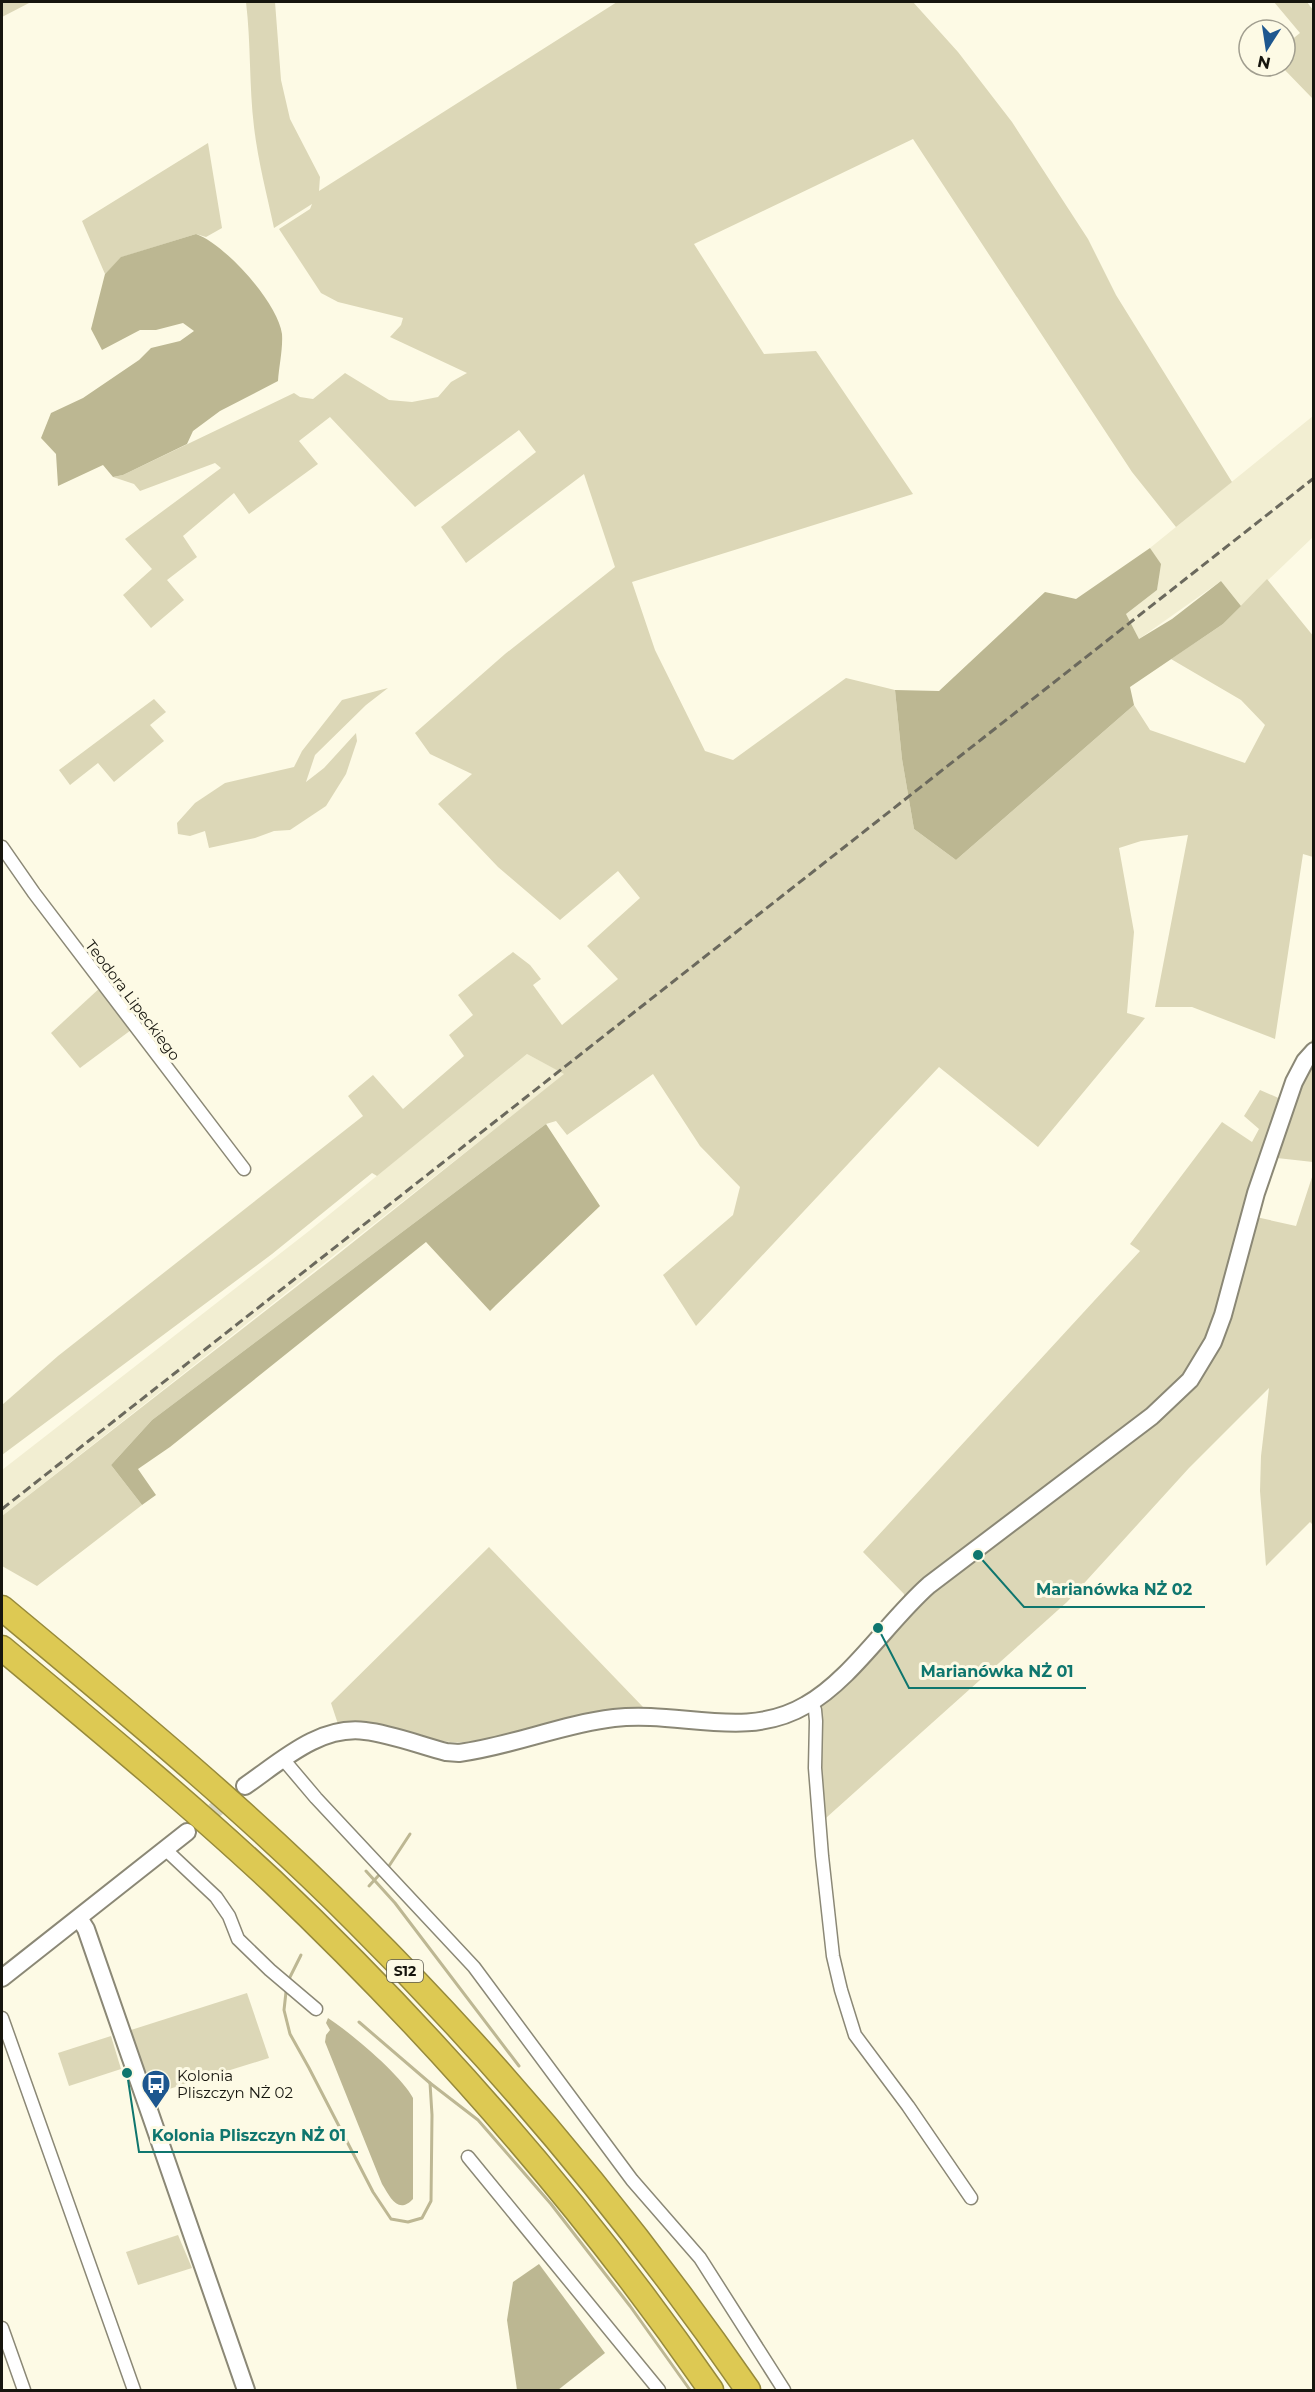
<svg xmlns="http://www.w3.org/2000/svg" width="1315" height="2392" font-family="Montserrat,sans-serif">
<style>
.built{fill:#f2eed2}
.green{fill:#dcd7b7}
.forest{fill:#bcb792}
.water{fill:#bdb793}
.lines{fill:none;stroke-linecap:round;stroke-linejoin:round}
.stream{stroke:#bdb793;stroke-width:3}
.tertiary-tunnel{stroke:#dad8c5;stroke-width:16;stroke-dasharray:16 8;stroke-linecap:butt}
.minor-casing{stroke:#8b8876;stroke-width:15}
.tertiary-casing{stroke:#8b8876;stroke-width:20}
.motorway-casing{stroke:#978a3b;stroke-width:27}
.minor{stroke:#fff;stroke-width:12}
.tertiary{stroke:#fff;stroke-width:16}
.motorway{stroke:#ddc953;stroke-width:24}
.rail{stroke:#6b695d;stroke-width:3;stroke-dasharray:9 4.5;stroke-linecap:butt}
.labels{text-anchor:middle;dominant-baseline:central;stroke-width:6;stroke-linejoin:round;paint-order:stroke}
.shield{fill:#fdfae5;stroke:#5b5a4e;stroke-width:1.5}
.shield-label{font-size:14px;font-weight:bold;fill:#16150e}
.street-label{font-size:15px;fill:#16150e;stroke:#fdfae5}
.poi-label{font-size:15px;fill:#16150e;stroke:#fdfae5;text-anchor:start}
.leader{fill:none;stroke:#0f766e;stroke-width:2}
.callout-dot{fill:#0f766e;stroke:#fdfae5;stroke-width:2}
.callout-label{font-size:16px;text-anchor:middle;font-weight:bold;fill:#0f766e;stroke:#fdfae5;stroke-width:6;stroke-linejoin:round;paint-order:stroke}
</style>
<rect width="100%" height="100%" fill="#fdfae5"/>
<g class="built">
<polygon points="1313,416 1313,537 1241,606 1221,581 1139,639 1126,614 1157,590 1160,564 1150,548"/>
<polygon points="527,1054 565,1074 2,1516 2,1470 309,1231"/>
</g>
<g class="green">
<polygon points="2,2 31,2 2,17"/>
<path d="M246,2H275L281,80L290,119L320,177L319,191L617,2H913L958,52L1012,122L1088,239L1116,295L1232,482L1176,527L1132,472L913,139L694,244L764,354L816,351L913,494L632,582L655,650L705,751L733,760L846,678L895,690L902,759L914,829L956,860L1134,705L1150,730L1245,763L1265,725L1241,700L1171,659L1223,624L1267,579L1314,637L1313,857L1303,854L1275,1039L1192,1007H1155L1188,835L1141,841L1119,848L1134,932L1127,1013L1145,1018L1038,1147L939,1067L696,1326L663,1275L733,1215L740,1187L700,1146L653,1074L567,1135L556,1121L546,1124L152,1420L111,1465L142,1505L37,1586L2,1566V1516L332,1259L564,1074L527,1054L377,1176L372,1173L272,1254L2,1455V1405L58,1356L363,1116L348,1096L373,1075L403,1109L464,1056L449,1035L473,1015L458,995L513,952L530,965L541,979L533,985L562,1025L618,979L587,946L640,898L618,871L560,920L498,867L438,804L472,774L430,754L415,733L505,654L615,567L584,474L466,563L441,527L536,452L519,430L415,507L330,417L299,441L318,464L249,514L234,493L183,536L197,557L167,580L184,600L151,628L123,595L152,569L125,539L221,468L215,463L140,491L134,484L113,477L123,475L294,393L300,397L313,399L345,373L389,400L412,402L438,397L451,382L467,373L390,337L401,325L403,318L338,302L321,293L279,229L310,209L312,204L274,228C267,195 258,161 254,127C249,85 251,43 246,2Z"/>
<polygon points="1274,2 1307,2 1313,10 1313,99 1281,66 1285,66 1285,45 1300,33"/>
<polygon points="208,143 222,228 206,237 196,234 122,257 105,274 82,221"/>
<polygon points="388,688 366,705 315,755 306,782 324,768 356,733 357,741 346,774 326,806 290,830 274,831 255,838 209,848 205,831 190,836 178,834 177,823 195,803 225,783 294,767 302,751 342,700"/>
<polygon points="154,699 166,712 150,725 164,741 114,782 98,763 70,785 59,770"/>
<polygon points="102,986 131,1030 80,1068 51,1033"/>
<polygon points="1313,1037 1313,1162 1277,1158 1266,1190 1256,1187 1247,1215 1296,1226 1313,1174 1313,1525 1310,1522 1266,1566 1260,1491 1261,1456 1269,1388 1189,1468 1067,1602 817,1826 811,1769 809,1697 904,1602 904,1594 863,1552 1140,1251 1130,1244 1222,1122 1252,1142 1259,1129 1244,1116 1260,1090 1283,1100"/>
<path d="M489,1547L643,1707C583,1710 528,1737 469,1742C424,1745 382,1722 338,1724L331,1703Z"/>
<polygon points="247,1993 269,2058 153,2094 131,2030"/>
<polygon points="111,2036 121,2069 69,2086 58,2053"/>
<polygon points="178,2235 192,2268 138,2285 126,2252"/>
</g>
<g class="forest">
<path d="M196,234C225,244 278,303 282,334C283,349 279,366 278,381L220,411L193,431L187,444L123,475L113,477L103,465L58,486L56,454L41,438L51,413L83,398L139,360L151,348L180,341L194,331L183,323L156,330H140L102,350L91,329L105,274L121,257Z"/>
<polygon points="1150,548 1161,564 1157,590 1126,614 1139,639 1172,619 1221,581 1241,606 1223,624 1130,687 1134,705 956,860 914,829 902,759 895,690 939,691 1045,592 1076,599"/>
<polygon points="546,1124 600,1206 496,1305 490,1311 426,1242 170,1447 138,1469 156,1495 142,1505 111,1465 152,1420"/>
<polygon points="539,2264 605,2353 558,2390 517,2390 507,2320 513,2282"/>
</g>
<path class="water" d="M328,2018C351,2033 401,2075 413,2098V2199C398,2215 390,2197 382,2184L325,2042L326,2035L330,2030L326,2023Z"/>
<g class="lines">
<g class="stream">
<polyline points="389,1866 410,1834"/>
<polyline points="366,1871 395,1903 519,2066"/>
<polyline points="369,1886 379,1875"/>
<polyline points="289,1979 301,1955"/>
<polyline points="286,1992 284,2010 290,2034 309,2068 373,2192 391,2219 408,2222 422,2218 431,2201 432,2115 430,2083"/>
<polyline points="359,2022 430,2083 478,2120 551,2204 630,2306 690,2390"/>
</g>
<polyline class="tertiary-tunnel" points="195,1826 236,1793"/>
<g class="minor-casing">
<g id="minor">
<polyline points="2,847 34,893 244,1169"/>
<polyline points="811,1702 815,1710 816,1721 815,1768 822,1856 833,1956 841,1990 855,2035 908,2106 971,2198"/>
<polyline points="283,1759 316,1798 474,1967 632,2180 700,2258 784,2390"/>
<polyline points="166,1850 216,1897 229,1916 238,1939 270,1970 316,2009"/>
<polyline points="2,2018 134,2390"/>
<polyline points="468,2157 659,2390"/>
<polyline points="2,2328 24,2390"/>
</g>
</g>
<g class="tertiary-casing">
<g id="tertiary">
<path d="M245,1786C280,1762 319,1725 365,1731C392,1734 419,1745 446,1752L459,1753C512,1746 562,1724 614,1718C680,1710 745,1741 806,1705C851,1680 889,1620 929,1585L1152,1416L1190,1380L1213,1342L1223,1315L1256,1193L1294,1082L1305,1061L1314,1051"/>
<polyline points="79,1918 86,1929 246,2390"/>
<polyline points="2,1978 187,1832"/>
</g>
</g>
<g class="motorway-casing">
<g id="motorway">
<path d="M2,1608C123,1709 246,1810 357,1922C502,2066 632,2222 748,2390"/>
<path d="M2,1648C93,1724 185,1800 272,1881C435,2036 583,2205 711,2390"/>
</g>
</g>
<use href="#minor" class="minor"/>
<use href="#tertiary" class="tertiary"/>
<use href="#motorway" class="motorway"/>
<polyline class="rail" points="2,1509 1314,478"/>
</g>
<defs>
<g id="bus-pin" transform="scale(1.5)"><path d="M0 17L-7.5 6A9.5 9.5 0 1 1 7.5 6Z" fill="#1e578f" stroke="#fdfae5"/><path d="M-5-6H5V4H4V6H2V4H-2V6H-4V4H-5ZM-3.5-4V0h7V-4ZM-3.5 1.2v1.5H-2V1.2ZM2 1.2v1.5H3.5V1.2Z" fill="#fff"/></g>
</defs>
<g fill-rule="evenodd">
<use href="#bus-pin" x="156" y="2084"/>
</g>
<g class="labels">
<rect class="shield" x="387" y="1960" width="36" height="22" rx="4.5"/>
<g class="shield-label">
<text x="405" y="1971">S12</text>
</g>
<g class="street-label">
<text transform="translate(133 1000) rotate(53)">Teodora Lipeckiego</text>
</g>
<g class="poi-label">
<text x="177" y="2075">Kolonia<tspan x="177" dy="17">Pliszczyn NŻ 02</tspan></text>
</g>
</g>
<path class="leader" d="M978 1555L1024 1607H1205M878 1628L909 1688H1086M127 2073L139 2152H358"/>
<g class="callout-dot">
<circle cx="978" cy="1555" r="6"/>
<circle cx="878" cy="1628" r="6"/>
<circle cx="127" cy="2073" r="6"/>
</g>
<g class="callout-label">
<text x="1114" y="1595">Marianówka NŻ 02</text>
<text x="997" y="1677">Marianówka NŻ 01</text>
<text x="249" y="2141">Kolonia Pliszczyn NŻ 01</text>
</g>
<rect width="1315" height="2392" fill="none" stroke="#16150e" stroke-width="6"/>
<g transform="translate(1267 48) rotate(192)"><circle r="28" fill="#fdfae5" stroke="#a19e8f" stroke-width="1.5"/>
<path d="M0-4.5L10 22L0 15L-10 22Z" fill="#1e578f"/>
<text y="-9" font-size="16" font-weight="bold" text-anchor="middle" fill="#16150e">N</text>
</g>
</svg>
